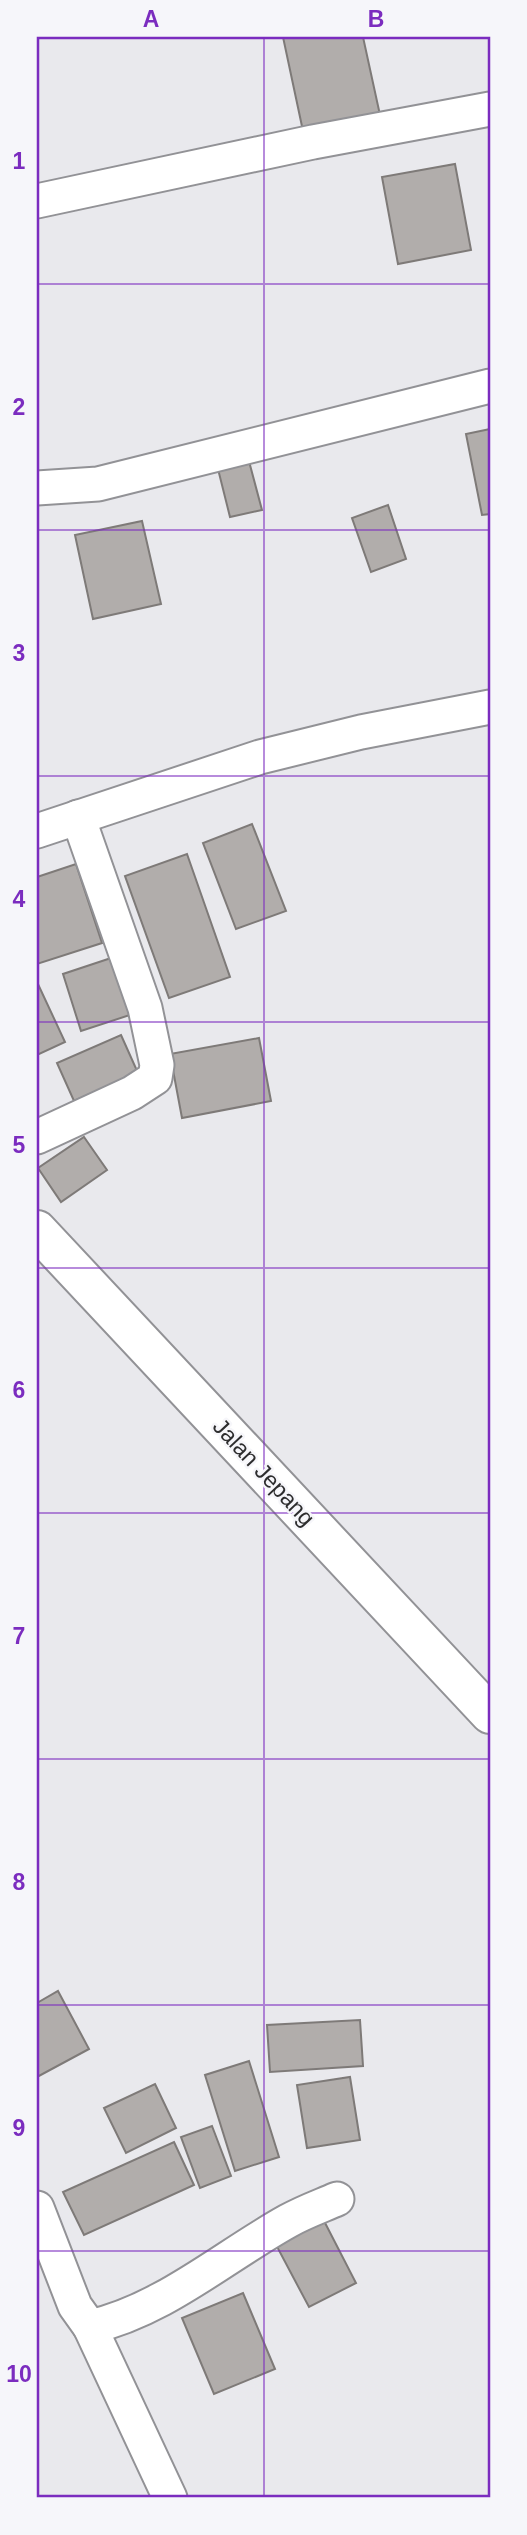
<svg xmlns="http://www.w3.org/2000/svg" width="527" height="2535" font-family="Arial,sans-serif">
<style>
.building{fill:#b1adab;stroke:#7e7a78;stroke-width:2}
.lines{fill:none;stroke-linecap:round;stroke-linejoin:round}
.minor-casing{stroke:#929296;stroke-width:37}
.tertiary-casing{stroke:#929296;stroke-width:42}
.minor{stroke:#fff;stroke-width:33}
.tertiary{stroke:#fff;stroke-width:38}
.grid{fill:none;stroke:#7b2cbf;stroke-width:2;stroke-opacity:0.55}
.labels{text-anchor:middle;dominant-baseline:central;stroke-width:5;stroke-linejoin:round;paint-order:stroke}
.street-label{font-size:23px;fill:#2d2d2e;stroke:#f6f6fa}
.neatline{fill:none;stroke:#7b2cbf;stroke-width:2.5}
.grid-label{font-size:23px;text-anchor:middle;font-weight:bold;fill:#7b2cbf}
</style>
<rect width="100%" height="100%" fill="#e9e9ed"/>
<g class="building">
<polygon points="283,37 363,37 380,115 303,131"/>
<polygon points="455,164 471,250 398,264 382,177"/>
<polygon points="490,429 490,514 482,515 466,434"/>
<polygon points="246,450 262,510 230,517 215,457"/>
<polygon points="388,505 406,559 371,572 352,518"/>
<polygon points="142,521 161,604 93,619 75,535"/>
<polygon points="252,824 286,911 236,929 203,843"/>
<polygon points="187,854 230,977 169,998 125,876"/>
<polygon points="76,864 102,943 37,964 37,877"/>
<polygon points="123,954 142,1011 81,1031 63,974"/>
<polygon points="37,982 65,1042 37,1055"/>
<polygon points="121,1035 138,1073 74,1101 57,1063"/>
<polygon points="259,1038 271,1101 182,1118 170,1054"/>
<polygon points="84,1137 107,1170 61,1202 38,1168"/>
<polygon points="58,1991 89,2049 37,2077 37,2003"/>
<polygon points="360,2020 363,2066 270,2072 267,2025"/>
<polygon points="249,2061 279,2157 235,2171 205,2075"/>
<polygon points="350,2077 360,2140 307,2148 297,2085"/>
<polygon points="155,2084 176,2128 126,2153 104,2108"/>
<polygon points="212,2126 231,2176 200,2188 181,2137"/>
<polygon points="174,2142 194,2185 84,2235 63,2192"/>
<polygon points="322,2217 356,2283 309,2307 274,2241"/>
<polygon points="243,2293 275,2369 214,2394 182,2318"/>
</g>
<g class="lines">
<g class="minor-casing">
<g id="minor">
<polyline points="37,201 313,142 490,109"/>
<polyline points="37,488 98,484 490,386"/>
<polyline points="37,831 260,757 361,732 490,707"/>
<polyline points="37,1137 132,1093 155,1078 157,1065 145,1008 78,817"/>
<polyline points="37,2208 75,2306 90,2327 170,2498"/>
<path d="M90,2327C164,2310 223,2257 288,2221C304,2212 321,2206 337,2199"/>
</g>
</g>
<g class="tertiary-casing">
<polyline id="tertiary" points="37,1230 490,1714"/>
</g>
<use href="#minor" class="minor"/>
<use href="#tertiary" class="tertiary"/>
</g>
<path class="grid" d="M264,37V2498M37,284H490M37,530H490M37,776H490M37,1022H490M37,1268H490M37,1513H490M37,1759H490M37,2005H490M37,2251H490"/>
<g class="labels">
<g class="street-label">
<text transform="translate(264 1472) rotate(47)">Jalan Jepang</text>
</g>
</g>
<rect width="527" height="2535" fill="none" stroke="#f6f6fa" stroke-width="77"/>
<rect x="38" y="38" width="451" height="2458" class="neatline"/>
<g class="grid-label">
<text x="151" y="27">A</text>
<text x="376" y="27">B</text>
<text x="19" y="169">1</text>
<text x="19" y="415">2</text>
<text x="19" y="661">3</text>
<text x="19" y="907">4</text>
<text x="19" y="1153">5</text>
<text x="19" y="1398">6</text>
<text x="19" y="1644">7</text>
<text x="19" y="1890">8</text>
<text x="19" y="2136">9</text>
<text x="19" y="2382">10</text>
</g>
</svg>
